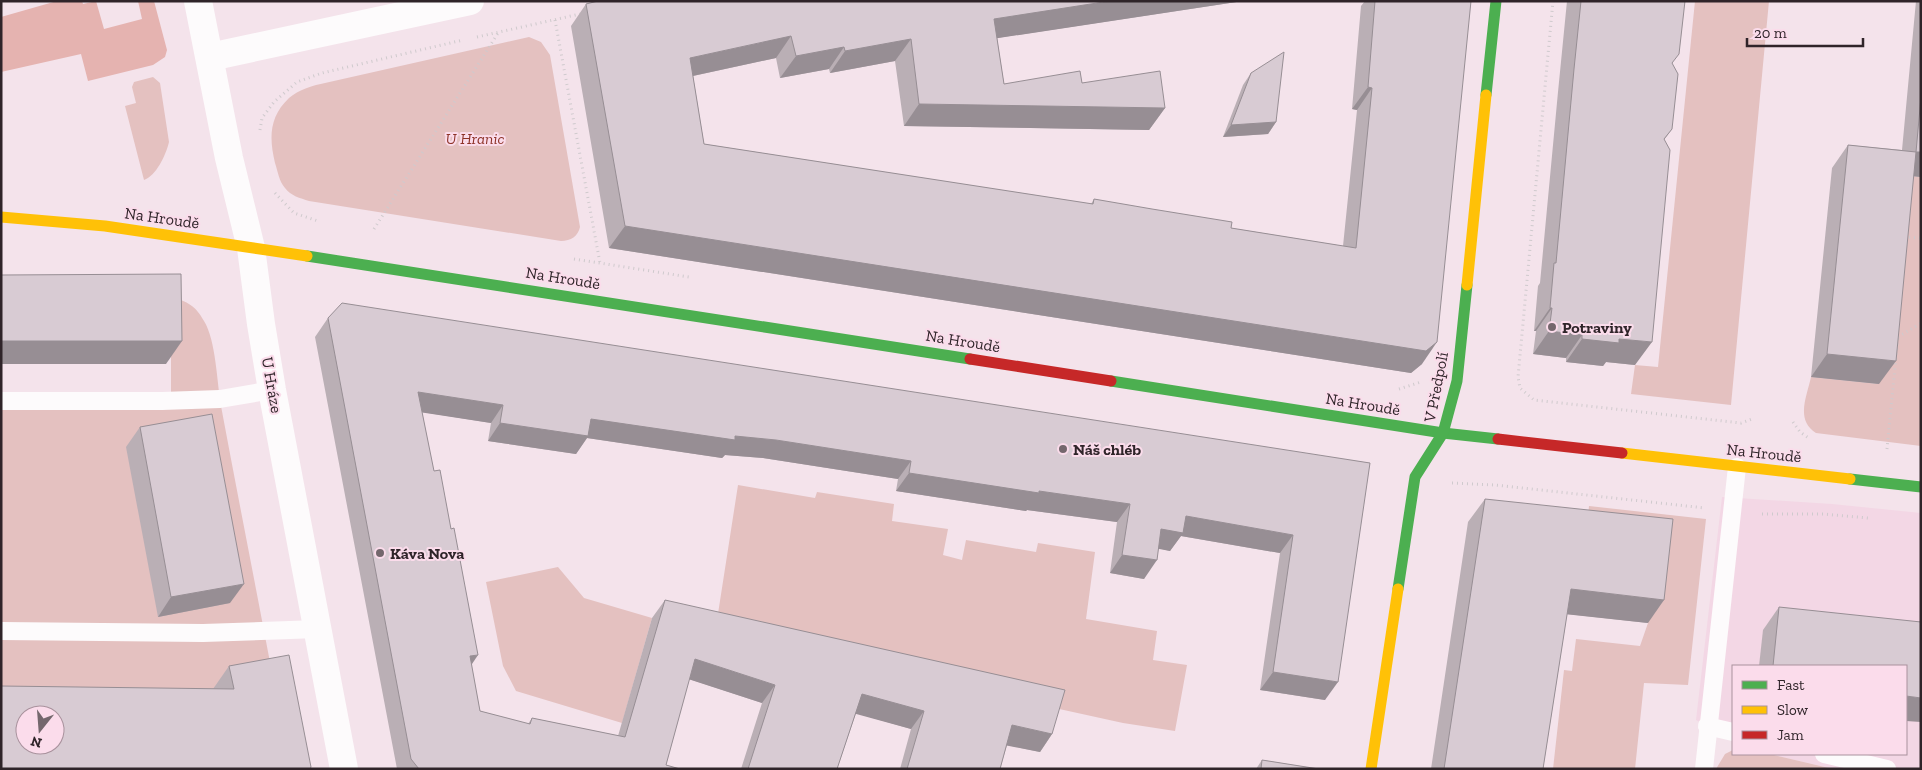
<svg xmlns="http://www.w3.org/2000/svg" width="1922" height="770" font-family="'Zilla Slab',serif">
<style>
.built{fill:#f3d7e5}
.green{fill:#e4c1c0}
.forest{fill:#e5b3b0}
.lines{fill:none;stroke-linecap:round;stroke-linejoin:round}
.path{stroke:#cfcacd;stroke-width:3;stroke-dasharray:1 4;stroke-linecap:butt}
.lane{stroke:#fdfbfc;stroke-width:18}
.street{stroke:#fdfbfc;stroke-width:28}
.fast{stroke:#4caf50;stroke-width:11}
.slow{stroke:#ffc107;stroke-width:11}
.jam{stroke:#c62828;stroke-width:11}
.wall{fill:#baafb5}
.shaded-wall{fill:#978e94}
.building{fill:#d8cbd3;stroke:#978e94;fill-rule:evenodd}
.poi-dot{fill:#74676d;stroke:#fbdceb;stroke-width:2}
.labels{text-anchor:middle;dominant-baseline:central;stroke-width:4;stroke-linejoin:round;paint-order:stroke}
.park-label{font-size:16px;font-style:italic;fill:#8d3227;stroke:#fbdceb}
.street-label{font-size:16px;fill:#2f2429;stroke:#fbdceb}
.poi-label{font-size:16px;font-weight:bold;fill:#2f2429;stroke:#fbdceb;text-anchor:start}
</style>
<rect width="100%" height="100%" fill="#f4e3eb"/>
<polygon class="built" points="1722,497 1832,504 1921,513 1921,769 1833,769 1770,754 1906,754 1906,666 1733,666 1733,740 1696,720"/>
<g class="green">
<polygon points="1695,1 1769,1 1731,405 1631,394 1635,365 1658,367"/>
<path d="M529,37L541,42L550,55L580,227C578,236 571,241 561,241L309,201C300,198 291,196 285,188C279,181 278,172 275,163C269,138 269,117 289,98C298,90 314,85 325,83Z"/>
<path d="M153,77L160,83L169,142C166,155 156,176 144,180L125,106L136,103L132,87L134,82Z"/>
<path d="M1899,175L1921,177V446L1816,433C1795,420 1807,396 1811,377L1879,384Z"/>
<path d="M171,297C188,302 195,305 204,321C216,340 217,383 221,406C238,497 256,588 273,678L213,689L1,709V394L171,393Z"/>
<polygon points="738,485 815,498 817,492 894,504 892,521 948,529 943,555 962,560 966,540 1036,552 1038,543 1095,552 1086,619 1157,631 1153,660 1187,665 1175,731 1123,723 715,633"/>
<polygon points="1589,506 1706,519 1688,685 1644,683 1635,769 1553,769 1564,670 1572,671 1576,639 1640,646 1648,623 1586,535"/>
<polygon points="558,567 584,598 652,618 622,723 516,691 503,666 486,582"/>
<polygon points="1733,750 1733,754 1770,754 1833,769 1716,769 1725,754"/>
</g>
<polygon class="forest" points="57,1 82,1 83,4 96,1 104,29 142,19 138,1 154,1 167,50 165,57 153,65 88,81 81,54 1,72 1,17"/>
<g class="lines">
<g class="path">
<polyline points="1553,1 1518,377 1520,388 1534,400 1741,423 1752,419"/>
<polyline points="555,20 600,263"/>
<polyline points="477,37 580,14"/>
<polyline points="260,130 262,118 274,102 297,82 322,73 463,40"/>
<polyline points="275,193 294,213 318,221"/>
<polyline points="374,229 498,33"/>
<polyline points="1904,237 1921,238"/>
<polyline points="574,259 689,277"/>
<polyline points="1898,337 1921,323"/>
<polyline points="1399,389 1421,382"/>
<polyline points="1793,422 1800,432 1810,439"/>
<polyline points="1887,449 1898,337"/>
<polyline points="1452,483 1495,485 1705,508"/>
<polyline points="1762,514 1823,514 1868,518"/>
</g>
<g class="lane">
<polyline points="1,401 162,401 220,399 272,390"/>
<polyline points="1,631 203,633 318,629"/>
<polyline points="1707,726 1733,732"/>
<polyline points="1824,754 1887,769"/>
<polyline points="1704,769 1737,467"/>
</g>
<g class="street">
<polyline points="198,1 229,158 251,248 261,324 272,390 344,769"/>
<polyline points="210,57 470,1"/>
</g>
<g class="fast">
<polyline points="1486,95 1496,1"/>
<polyline points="307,256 970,359"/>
<polyline points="1111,381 1443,433 1498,439"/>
<polyline points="1850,479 1921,487"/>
<polyline points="1398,589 1415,477 1443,433 1457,381 1467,285"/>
</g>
<g class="slow">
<polyline points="1,217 105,226 307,256"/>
<polyline points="1467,285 1486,95"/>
<polyline points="1622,453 1850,479"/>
<polyline points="1371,769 1398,589"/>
</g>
<g class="jam">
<polyline points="970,359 1111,381"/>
<polyline points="1498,439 1622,453"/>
</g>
</g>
<g class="wall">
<polygon points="598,1 1243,1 997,38 1004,84 1082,83 1165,108 1149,130 904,126 895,61 830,73 829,69 780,78 776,58 693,76 704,144 1091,204 1094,199 1231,228 1343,246 1357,110 1352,109 1361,6 1365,1 1471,1 1422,364 1411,373 609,248 571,26 586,4"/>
<polygon points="1567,1 1685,1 1672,64 1672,129 1664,140 1635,365 1606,362 1603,366 1566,362 1566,358 1533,354 1536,331 1534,331 1538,286 1540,283 1558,92"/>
<polygon points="1916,1 1921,1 1921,177 1913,176 1879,384 1811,377 1832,168 1848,145 1902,150"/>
<polygon points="1251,73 1276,122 1268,134 1223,137 1243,85"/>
<polygon points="328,318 1370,463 1325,700 1260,690 1280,553 1181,536 1170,551 1158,548 1144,579 1110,573 1117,522 1027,510 1026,511 896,491 898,479 763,458 725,455 722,458 587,438 576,454 488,441 491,423 422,412 480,711 528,724 532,718 618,736 652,618 665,600 1052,734 1040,752 1007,745 1000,769 900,769 911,729 856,713 837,769 741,769 762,703 689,679 666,765 680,769 397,769 315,337"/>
<polygon points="140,427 230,603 158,617 126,447"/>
<polygon points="1485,499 1648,623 1567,614 1543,769 1431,769 1468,522"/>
<polygon points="1779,607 1906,666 1759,666 1763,630"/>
<polygon points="229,666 310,769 213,689"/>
<polygon points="1262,760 1319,769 1256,769"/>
</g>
<g class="shaded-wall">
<polygon points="1110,1 1243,1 979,41 994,19"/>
<polygon points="791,36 776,58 674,80 690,58"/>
<polygon points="911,39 895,61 830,73 845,51"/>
<polygon points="844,47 829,69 780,78 796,56"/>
<polygon points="1368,87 1372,88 1357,110 1352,109"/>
<polygon points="919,104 1165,108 1149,130 904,126"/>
<polygon points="1276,122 1268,134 1223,137 1231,125"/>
<polygon points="1916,152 1921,152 1921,177 1899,175"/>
<polygon points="625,226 1437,342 1422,364 1411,373 609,248"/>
<polygon points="1550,308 1552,308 1536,331 1534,331"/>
<polygon points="1549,331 1582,335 1566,358 1533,354"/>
<polygon points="1582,339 1619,339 1652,342 1635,365 1606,362 1603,366 1566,362"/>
<polygon points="1,341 182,341 166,364 1,364"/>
<polygon points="1827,354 1896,361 1879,384 1811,377"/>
<polygon points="418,392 503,405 491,423 406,410"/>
<polygon points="591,419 735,436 776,440 911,461 898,479 763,458 725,455 722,458 587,438 576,454 488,441 500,423"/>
<polygon points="909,473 1039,491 1130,504 1117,522 1027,510 1026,511 896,491"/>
<polygon points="1186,516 1293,535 1280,553 1181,536 1170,551 1149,547 1161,529"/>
<polygon points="1122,555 1157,560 1144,579 1110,573"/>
<polygon points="244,584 230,603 158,617 171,597"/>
<polygon points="1571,589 1664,600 1648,623 1555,613"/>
<polygon points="478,655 466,673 470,656"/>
<polygon points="695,659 775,685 762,703 682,677"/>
<polygon points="1273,672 1338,682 1325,700 1260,690"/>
<polygon points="862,694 924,711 911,729 849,712"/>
<polygon points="1906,696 1921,698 1921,722 1906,721"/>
<polygon points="1012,725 1052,734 1040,752 999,744"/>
</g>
<g class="building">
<polygon points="598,1 1110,1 994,19 1004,84 1080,71 1082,83 1160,71 1165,108 919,104 911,39 845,51 844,47 796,56 791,36 690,58 704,144 1093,204 1094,199 1152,209 1232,222 1231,228 1356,248 1372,88 1368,87 1375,1 1471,1 1437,342 1426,351 625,226 586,4"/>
<polygon points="1581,1 1685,1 1679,54 1672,63 1678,74 1672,129 1664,139 1670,150 1652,342 1619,339 1619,343 1582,339 1582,335 1549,331 1552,308 1550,308 1554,263 1556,263 1574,69"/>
<polygon points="1284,52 1276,122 1231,125 1251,73"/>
<polygon points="1921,97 1921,152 1916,152"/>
<polygon points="1848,145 1916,152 1896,361 1827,354"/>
<polygon points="181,274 182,341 1,341 1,275"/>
<polygon points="342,303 1370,463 1338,682 1273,672 1293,535 1186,516 1183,533 1161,529 1157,560 1122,555 1130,504 1039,491 1039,493 909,473 911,461 776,440 735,436 735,440 591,419 588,436 500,423 503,405 418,392 434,471 440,470 451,529 454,528 478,655 470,656 480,711 530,724 532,718 625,737 665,600 1065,690 1052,734 1012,725 1000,769 907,769 924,711 862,694 837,769 748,769 775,685 695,659 666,765 680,769 419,769 411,759 328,318"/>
<polygon points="212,414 244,584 171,597 140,427"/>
<polygon points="1485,499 1673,519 1664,600 1571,589 1543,769 1444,769"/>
<polygon points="1779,607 1921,622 1921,698 1906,696 1906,666 1773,666"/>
<path d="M289,655L311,767L310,769H1V686L234,689L229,666ZM25,715H55V745H25Z"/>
<polygon points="1262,760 1319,769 1261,769"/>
</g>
<g class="poi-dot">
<circle cx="1552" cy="327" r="5"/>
<circle cx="1063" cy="449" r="5"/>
<circle cx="380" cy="553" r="5"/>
</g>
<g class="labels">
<g class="park-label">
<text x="475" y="138">U Hranic</text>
</g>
<g class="street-label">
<text transform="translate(162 218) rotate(8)">Na Hroudě</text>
<text transform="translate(563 278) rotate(9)">Na Hroudě</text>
<text transform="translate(963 341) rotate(9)">Na Hroudě</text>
<text transform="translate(272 385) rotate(80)">U Hráze</text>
<text transform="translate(1436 387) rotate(-79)">V Předpolí</text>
<text transform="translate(1363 404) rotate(9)">Na Hroudě</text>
<text transform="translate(1764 453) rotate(6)">Na Hroudě</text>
</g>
<g class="poi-label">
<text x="1562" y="327">Potraviny</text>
<text x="1073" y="449">Náš chléb</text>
<text x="390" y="553">Káva Nova</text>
</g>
</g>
<rect width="1922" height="770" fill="none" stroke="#2f2429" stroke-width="5"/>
<rect x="1732" y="665" width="175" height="90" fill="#fbdceb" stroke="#a9929d"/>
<rect x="1742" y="681" width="25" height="8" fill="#4caf50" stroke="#a9929d"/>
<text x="1777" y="690" font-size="15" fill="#2f2429">Fast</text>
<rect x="1742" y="706" width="25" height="8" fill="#ffc107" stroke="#a9929d"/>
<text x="1777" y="715" font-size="15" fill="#2f2429">Slow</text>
<rect x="1742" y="731" width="25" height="8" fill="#c62828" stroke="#a9929d"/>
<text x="1777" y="740" font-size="15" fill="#2f2429">Jam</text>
<g transform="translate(40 730) rotate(197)"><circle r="24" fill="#fbdceb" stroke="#a9929d"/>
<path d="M0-4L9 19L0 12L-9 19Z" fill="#74676d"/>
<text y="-8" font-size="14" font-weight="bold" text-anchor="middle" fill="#2f2429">N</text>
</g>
<path d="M1747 38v8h116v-8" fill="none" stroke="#2f2429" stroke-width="2.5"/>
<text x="1754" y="38" font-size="15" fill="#2f2429" stroke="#fbdceb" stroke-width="4" paint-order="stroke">20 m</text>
</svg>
